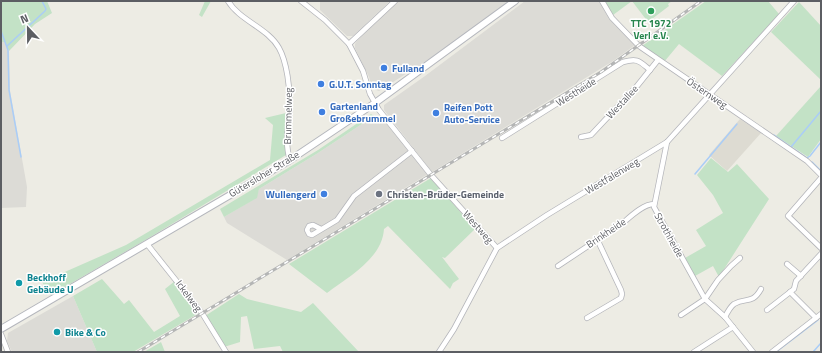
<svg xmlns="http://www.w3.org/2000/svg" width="822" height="353" font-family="'Titillium Web',sans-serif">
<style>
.industrial{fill:#dcdbd6}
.education{fill:#dddbd2}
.green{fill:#c3e2c6}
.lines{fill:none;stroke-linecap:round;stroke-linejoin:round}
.stream{stroke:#aacdf7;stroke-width:1.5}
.street-casing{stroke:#b4b5ba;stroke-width:6}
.secondary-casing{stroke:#b5b7bd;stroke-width:8}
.street{stroke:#fff;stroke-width:4.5}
.secondary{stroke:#fff;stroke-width:6}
.rail-casing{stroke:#b4b5b5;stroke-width:3}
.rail{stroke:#fff;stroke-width:1.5;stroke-dasharray:4.5;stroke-linecap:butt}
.leisure-dot{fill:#2e9e5b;stroke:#fff;stroke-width:1.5}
.shop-dot{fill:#3f7fe0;stroke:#fff;stroke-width:1.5}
.worship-dot{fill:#6b7280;stroke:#fff;stroke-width:1.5}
.culture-dot{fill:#0f9aa8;stroke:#fff;stroke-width:1.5}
.labels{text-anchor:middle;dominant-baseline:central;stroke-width:3;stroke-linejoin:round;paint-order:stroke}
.leisure-label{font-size:10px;font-weight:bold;fill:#27864d;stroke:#fff}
.shop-label{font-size:10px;font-weight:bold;fill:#366cbe;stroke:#fff;text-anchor:start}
.street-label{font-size:10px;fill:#5c5e63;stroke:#fff}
.worship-label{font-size:10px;font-weight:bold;fill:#5b616d;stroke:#fff;text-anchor:start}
.culture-label{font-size:10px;font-weight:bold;fill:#0d838f;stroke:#fff;text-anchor:start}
</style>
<rect width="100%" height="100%" fill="#edece4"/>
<g class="industrial">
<polygon points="320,1 390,1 353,36 347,36 320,10"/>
<polygon points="398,1 510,1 454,43 379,91 376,90 372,87 369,77 355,48 355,44 357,41"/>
<polygon points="525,1 599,1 611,21 635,45 613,61 579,82 432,172 384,110 384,105 425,76"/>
<polygon points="1,42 5,42 9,51 10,91 27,187 26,207 1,208"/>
<polygon points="374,116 385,122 428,174 287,260 227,223 224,217 256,198 259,189 318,153"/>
<polygon points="73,296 97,352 12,352 7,341 8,333"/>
</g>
<polygon class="education" points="740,119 761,133 727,171 709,155"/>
<g class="green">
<polygon points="1,1 47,1 52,13 35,24 9,51 5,42 1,42"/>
<polygon points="205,1 211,1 202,17 199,15"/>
<polygon points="604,1 672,1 668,4 669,6 648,22 632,1 613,15"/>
<polygon points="706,1 768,1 779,14 722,76 679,44 664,62 642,46"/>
<polygon points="799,2 821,26 821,80 771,32"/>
<polygon points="821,86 821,139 808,157 776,136"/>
<polygon points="286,113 285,140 286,155 147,239 51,295 42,282 126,245 270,160 273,125 265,118"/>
<polygon points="371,114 374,116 318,153 259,189 257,198 224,217 220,209 318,150"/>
<polygon points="711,158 728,172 737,164 769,199 719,277 713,266 695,276 685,258 706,246 696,230 723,213 713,195 697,175"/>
<path d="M431,178L475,229L445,258L442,257L459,279L453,283L450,289L388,226L384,229C382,259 348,277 327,293L289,264Z"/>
<polygon points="102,279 124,304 129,300 154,332 180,316 165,289 175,281 199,313 133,352 97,352 73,296"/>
<polygon points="239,294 247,299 301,312 313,303 359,352 283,352 280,346 254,349 247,316 241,317 240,342 224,347 205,316"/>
<polygon points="161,342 165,352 144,352"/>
</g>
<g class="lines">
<g class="stream">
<polyline points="1,31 8,50 9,90 21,157"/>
<polyline points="7,46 45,11 46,9 42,1"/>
<polyline points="774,135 807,158 810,156 821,142"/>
<polyline points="791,147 821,111"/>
<polyline points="812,162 821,171"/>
<polyline points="695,174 737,124"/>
<polyline points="776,352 818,320"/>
<polyline points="813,352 821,343"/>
</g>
<g class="street-casing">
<g id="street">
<path d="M228,1C240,21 268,28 279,48C287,62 290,89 290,105C289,124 284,142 290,160"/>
<polyline points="301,1 325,20 349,44 363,71 370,94 379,110 431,175 497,248"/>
<polyline points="602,1 612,18 639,46 807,161 821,175"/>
<polyline points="349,44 395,1"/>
<polyline points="581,137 591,135 637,86 658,60"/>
<path d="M502,138L623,62C638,58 639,61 650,70"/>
<polyline points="667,142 654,207 705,299 725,317 753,352"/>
<polyline points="821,178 788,216 821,248"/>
<polyline points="321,229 313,225 309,226 307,230 309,234 312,235 337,220 354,196 412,151"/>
<polyline points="147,244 202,313 226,352"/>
<polyline points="787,264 801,276"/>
<path d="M558,266L624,222C632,215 644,204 654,204"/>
<polyline points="790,292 816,318"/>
<polyline points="767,310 794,289 796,281 821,254"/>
<polyline points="681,315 705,299 718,280 731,266 740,258"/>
<path d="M725,317C727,313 730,307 734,304C746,297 752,305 761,289"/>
<polyline points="587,318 621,298 622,294 621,290 597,239"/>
<polyline points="1,334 8,352"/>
<polyline points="439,352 454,329 497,248 547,215 667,142 794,1"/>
<polyline points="694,352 733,327"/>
<polyline points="772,352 821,314"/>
</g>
</g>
<g class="secondary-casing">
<polyline id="secondary" points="1,329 290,160 375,103 515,1"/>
</g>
<use href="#street" class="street"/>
<use href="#secondary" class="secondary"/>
<g class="rail-casing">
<polyline id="rail" points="138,352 601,72 701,1"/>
</g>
<use href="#rail" class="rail"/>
</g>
<circle class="leisure-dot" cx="651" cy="11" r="4"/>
<g class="shop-dot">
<circle cx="384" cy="68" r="4"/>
<circle cx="321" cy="84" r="4"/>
<circle cx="322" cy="112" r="4"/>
<circle cx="436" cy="113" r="4"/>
<circle cx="324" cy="194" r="4"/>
</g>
<circle class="worship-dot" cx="379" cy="194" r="4"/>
<g class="culture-dot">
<circle cx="19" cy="283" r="4"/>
<circle cx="57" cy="332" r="4"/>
</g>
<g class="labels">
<g class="leisure-label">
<text x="651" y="23">TTC 1972<tspan x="651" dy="12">Verl e.V.</tspan></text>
</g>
<g class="shop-label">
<text x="392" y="68">Fulland</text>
<text x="329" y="84">G.U.T. Sonntag</text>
<text x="330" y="106">Gartenland<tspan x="330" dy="12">Großebrummel</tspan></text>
<text x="444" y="107">Reifen Pott<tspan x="444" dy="12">Auto-Service</tspan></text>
<text x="316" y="194" text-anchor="end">Wullengerd</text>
</g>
<g class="street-label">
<text transform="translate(576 92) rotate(-32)">Westheide</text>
<text transform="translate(707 93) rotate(34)">Östernweg</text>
<text transform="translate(622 102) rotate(-47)">Westallee</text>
<text transform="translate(288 116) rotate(-89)">Brummelweg</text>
<text transform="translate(264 174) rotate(-31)">Gütersloher Straße</text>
<text transform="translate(612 176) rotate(-31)">Westfalenweg</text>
<text transform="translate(478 227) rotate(48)">Westweg</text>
<text transform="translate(606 233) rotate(-34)">Brinkheide</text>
<text transform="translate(669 235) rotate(61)">Strothheide</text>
<text transform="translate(189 296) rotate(53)">Ickelweg</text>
</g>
<g class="worship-label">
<text x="387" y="194">Christen-Brüder-Gemeinde</text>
</g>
<g class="culture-label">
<text x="27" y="277">Beckhoff<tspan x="27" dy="12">Gebäude U</tspan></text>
<text x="65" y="332">Bike &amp; Co</text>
</g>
</g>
<rect width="822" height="353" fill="none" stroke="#5c5e63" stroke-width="4"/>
<g transform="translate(28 28) rotate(338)" stroke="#ffffff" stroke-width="3" paint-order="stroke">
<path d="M0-3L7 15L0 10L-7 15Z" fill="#5c5e63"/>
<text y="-6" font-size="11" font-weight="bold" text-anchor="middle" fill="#5c5e63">N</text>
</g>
</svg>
